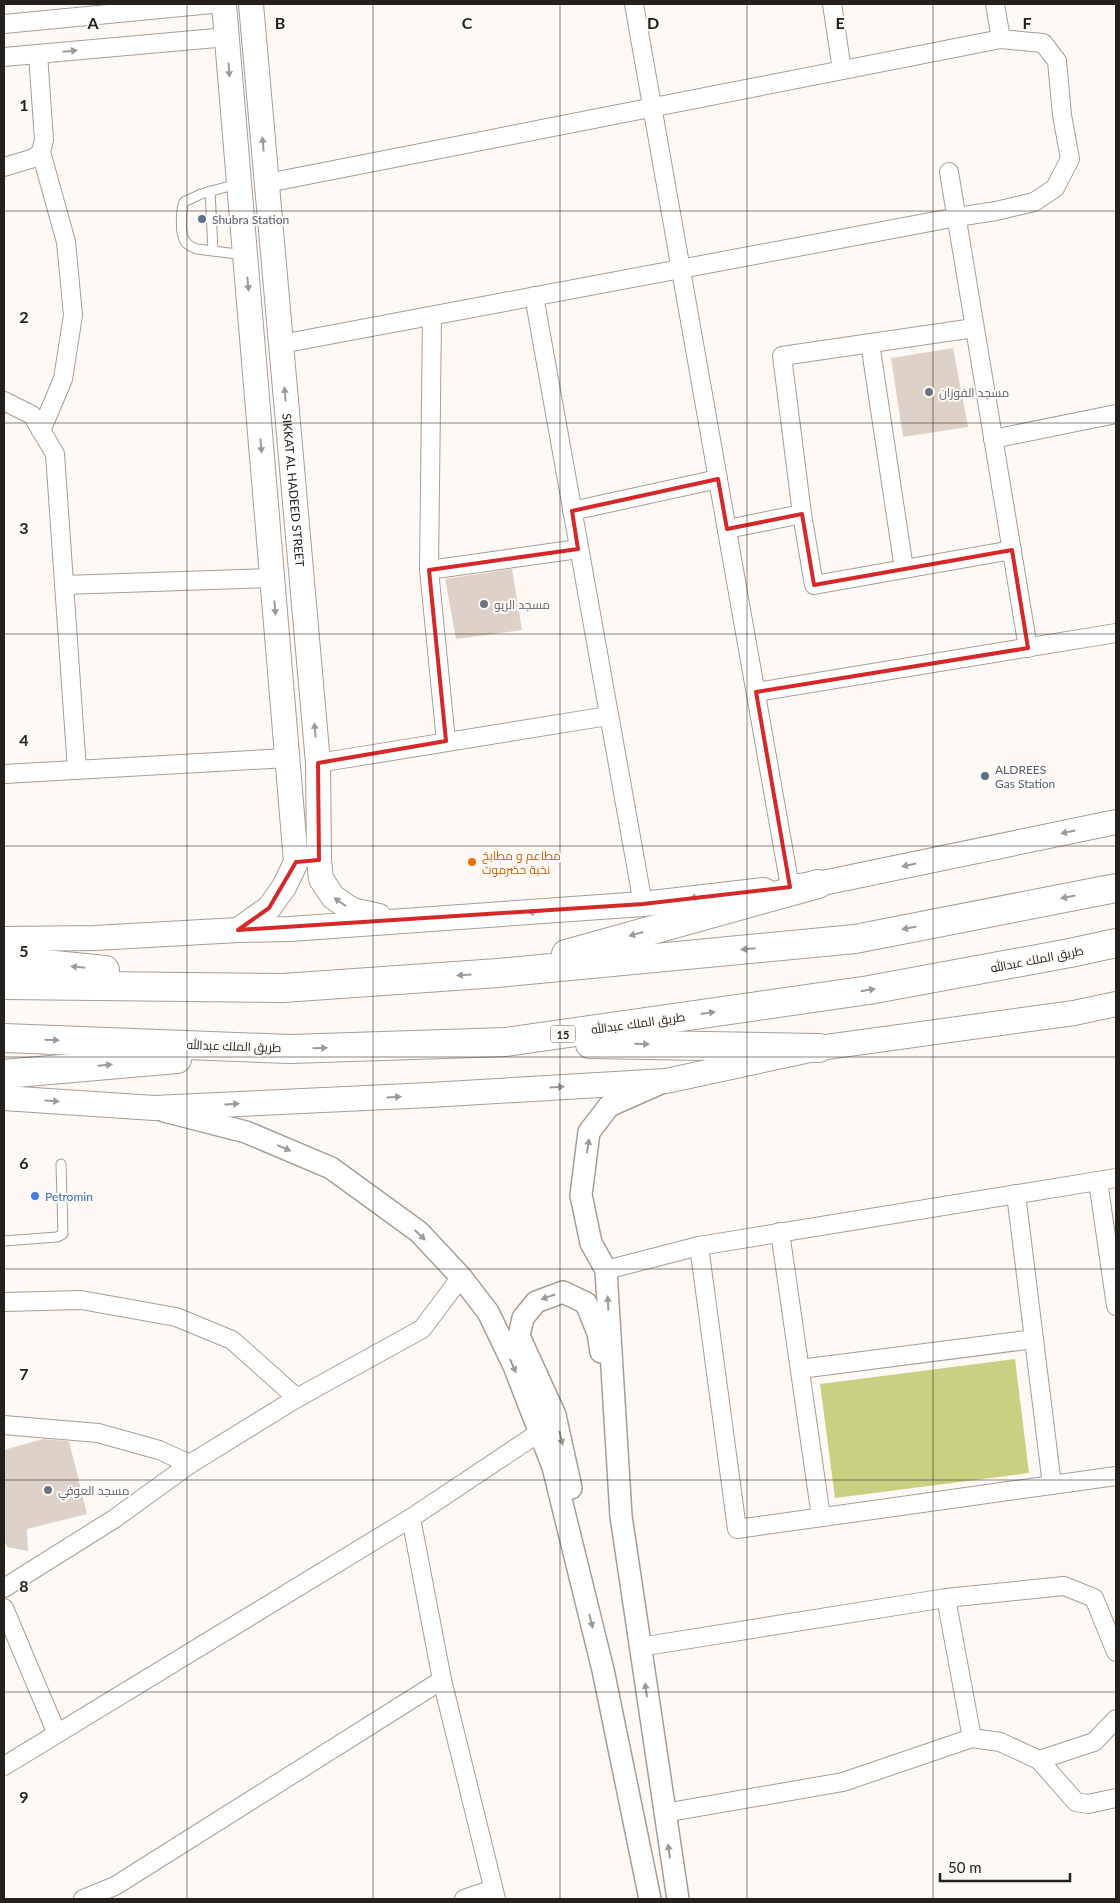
<svg xmlns="http://www.w3.org/2000/svg" width="1120" height="1903" font-family="Lato,Cairo,sans-serif">
<style>
.green{fill:#c8d182}
.building{fill:#ded2c8}
.lines{fill:none;stroke-linecap:round;stroke-linejoin:round}
.service-casing{stroke:#a89d94;stroke-width:11}
.minor-casing{stroke:#a89d94;stroke-width:20}
.tertiary-casing{stroke:#a89d94;stroke-width:24}
.secondary-casing{stroke:#a89d94;stroke-width:26}
.motorway-casing{stroke:#a89d94;stroke-width:30}
.service{stroke:#fff;stroke-width:9}
.minor{stroke:#fff;stroke-width:18}
.tertiary{stroke:#fff;stroke-width:21}
.secondary{stroke:#fff;stroke-width:24}
.motorway{stroke:#fff;stroke-width:28}
.oneway{fill:#9c9b99}
.marked{fill:none;stroke:#d62828;stroke-width:4;stroke-linejoin:round}
.grid{fill:none;stroke:#24201c;stroke-width:1;stroke-opacity:0.55}
.service-dot{fill:#5c6f8a;stroke:#fef9f5;stroke-width:2}
.worship-dot{fill:#6b7280;stroke:#fef9f5;stroke-width:2}
.food-dot{fill:#e8710a;stroke:#fef9f5;stroke-width:2}
.shop-dot{fill:#3f7fe0;stroke:#fef9f5;stroke-width:2}
.labels{text-anchor:middle;dominant-baseline:central;stroke-width:4;stroke-linejoin:round;paint-order:stroke}
.shield{fill:#fef9f5;stroke:#65615d;stroke-width:1}
.shield-label{font-size:11px;font-weight:bold;fill:#24201c}
.service-label{font-size:12px;fill:#4e5e75;stroke:#fef9f5;text-anchor:start}
.worship-label{font-size:12px;fill:#5b616d;stroke:#fef9f5;text-anchor:start}
.street-label{font-size:12px;fill:#24201c;stroke:#fef9f5}
.food-label{font-size:12px;fill:#c56008;stroke:#fef9f5;text-anchor:start}
.shop-label{font-size:12px;fill:#366cbe;stroke:#fef9f5;text-anchor:start}
.grid-label{font-size:16px;text-anchor:middle;font-weight:bold;fill:#24201c;stroke:#fef9f5;stroke-width:4;stroke-linejoin:round;paint-order:stroke}
</style>
<rect width="100%" height="100%" fill="#fef9f5"/>
<polygon class="green" points="1015,1359 1029,1473 835,1498 820,1384"/>
<g class="building">
<polygon points="953,348 968,427 903,437 891,358"/>
<polygon points="512,569 522,630 456,639 445,579"/>
<polygon points="43,1439 69,1441 87,1514 27,1529 28,1551 7,1547 4,1539 4,1450"/>
</g>
<g class="lines">
<g class="service-casing">
<g id="service">
<path d="M237,184L201,194L184,202C181,209 180,232 184,239C186,245 192,247 197,249L245,255"/>
<polyline points="210,191 213,251"/>
<polyline points="4,1241 57,1237 63,1234 61,1164"/>
</g>
</g>
<g class="minor-casing">
<g id="minor">
<polyline points="634,4 790,887"/>
<polyline points="832,4 842,70"/>
<polyline points="995,4 1001,39"/>
<polyline points="4,24 212,4"/>
<polyline points="4,57 227,37"/>
<polyline points="41,152 66,242 73,315 63,379 41,431"/>
<polyline points="4,167 34,158 41,152 44,140 38,54"/>
<polyline points="949,172 1028,648"/>
<polyline points="267,183 1001,39 1043,43 1057,61 1062,115 1070,159 1055,188 1034,202 996,211 957,217 281,344"/>
<polyline points="534,296 643,904"/>
<polyline points="432,316 429,570 446,741"/>
<polyline points="974,328 782,356 802,514 814,585 1012,550"/>
<polyline points="870,343 904,569"/>
<polyline points="4,401 32,415 55,454 77,770"/>
<polyline points="993,439 1116,414"/>
<polyline points="572,511 718,479"/>
<polyline points="727,529 802,514"/>
<polyline points="429,570 578,549"/>
<polyline points="64,585 272,578"/>
<polyline points="756,692 1116,633"/>
<polyline points="318,763 608,716"/>
<polyline points="4,774 287,758"/>
<polyline points="1098,1181 1116,1306"/>
<polyline points="1016,1194 1052,1485"/>
<polyline points="780,1232 821,1517"/>
<polyline points="699,1246 737,1529 1116,1476"/>
<polyline points="606,1270 699,1246 1116,1178"/>
<polyline points="4,1302 81,1300 176,1317 232,1340 297,1398"/>
<polyline points="800,1369 1034,1339"/>
<polyline points="4,1425 98,1433 159,1450 190,1464"/>
<polyline points="411,1518 442,1680 496,1899"/>
<polyline points="4,1588 114,1519 190,1464 297,1398 422,1329 461,1277"/>
<polyline points="946,1598 972,1738"/>
<polyline points="4,1608 57,1734"/>
<polyline points="640,1647 946,1598 1064,1586 1094,1598 1116,1652"/>
<polyline points="1039,1760 1076,1802 1088,1804 1116,1798"/>
<polyline points="4,1766 411,1518 540,1432"/>
<polyline points="664,1813 843,1782 972,1738 1000,1742 1039,1760 1094,1742 1116,1719"/>
<polyline points="83,1899 115,1886 442,1680"/>
<polyline points="464,1899 493,1889"/>
</g>
</g>
<g class="tertiary-casing">
<g id="tertiary">
<polyline points="661,1083 609,1106 589,1132 581,1195 591,1243 606,1270 621,1516 678,1899"/>
<polyline points="164,1111 246,1132 331,1168 419,1232 461,1277 488,1312 514,1366 553,1467 603,1670 650,1899"/>
<polyline points="571,1488 555,1415 519,1336 523,1318 536,1302 563,1292 586,1303 598,1333 601,1352"/>
</g>
</g>
<g class="secondary-casing">
<g id="secondary">
<polyline points="224,4 296,862 284,887 269,908 238,930"/>
<path id="s1" d="M251,4L318,763L319,860L321,879L333,897L352,910L379,916"/>
<polyline points="799,886 818,884 1116,822"/>
<polyline points="4,939 95,938 238,930 290,929 643,904 764,890"/>
<polyline points="4,1098 154,1108 430,1095 666,1081 819,1048 1074,1013 1116,1004"/>
</g>
</g>
<g class="motorway-casing">
<g id="motorway">
<polyline points="566,954 818,884"/>
<polyline points="4,960 105,970"/>
<polyline points="4,985 283,988 498,973 855,939 1116,888"/>
<polyline points="4,1038 290,1049 506,1042 869,990 1070,953 1116,943"/>
<polyline points="590,1044 819,1048"/>
<polyline points="4,1074 177,1059"/>
</g>
</g>
<use href="#service" class="service"/>
<use href="#minor" class="minor"/>
<use href="#tertiary" class="tertiary"/>
<use href="#secondary" class="secondary"/>
<use href="#motorway" class="motorway"/>
</g>
<defs><path id="oneway-solid" d="M-6-.8H1V-3.2L6.5 0L1 3.2V.8H-6Z" transform="scale(1.25)"/></defs>
<g class="oneway">
<use href="#oneway-solid" transform="translate(70 51) rotate(-5)"/>
<use href="#oneway-solid" transform="translate(229 70) rotate(86)"/>
<use href="#oneway-solid" transform="translate(263 144) rotate(-95)"/>
<use href="#oneway-solid" transform="translate(248 284) rotate(85)"/>
<use href="#oneway-solid" transform="translate(285 394) rotate(-95)"/>
<use href="#oneway-solid" transform="translate(261 446) rotate(85)"/>
<use href="#oneway-solid" transform="translate(275 608) rotate(85)"/>
<use href="#oneway-solid" transform="translate(315 730) rotate(-95)"/>
<use href="#oneway-solid" transform="translate(1068 832) rotate(168)"/>
<use href="#oneway-solid" transform="translate(909 865) rotate(168)"/>
<use href="#oneway-solid" transform="translate(697 897) rotate(173)"/>
<use href="#oneway-solid" transform="translate(1068 897) rotate(169)"/>
<use href="#oneway-solid" transform="translate(340 902) rotate(-145)"/>
<use href="#oneway-solid" transform="translate(535 912) rotate(176)"/>
<use href="#oneway-solid" transform="translate(909 928) rotate(169)"/>
<use href="#oneway-solid" transform="translate(636 934) rotate(164)"/>
<use href="#oneway-solid" transform="translate(748 949) rotate(175)"/>
<use href="#oneway-solid" transform="translate(78 967) rotate(-174)"/>
<use href="#oneway-solid" transform="translate(464 975) rotate(176)"/>
<use href="#oneway-solid" transform="translate(868 990) rotate(-9)"/>
<use href="#oneway-solid" transform="translate(708 1013) rotate(-8)"/>
<use href="#oneway-solid" transform="translate(52 1040) rotate(2)"/>
<use href="#oneway-solid" transform="translate(642 1044) rotate(1)"/>
<use href="#oneway-solid" transform="translate(320 1048) rotate(-2)"/>
<use href="#oneway-solid" transform="translate(105 1065) rotate(-5)"/>
<use href="#oneway-solid" transform="translate(557 1087) rotate(-3)"/>
<use href="#oneway-solid" transform="translate(394 1097) rotate(-3)"/>
<use href="#oneway-solid" transform="translate(52 1101) rotate(4)"/>
<use href="#oneway-solid" transform="translate(232 1104) rotate(-3)"/>
<use href="#oneway-solid" transform="translate(588 1146) rotate(-82)"/>
<use href="#oneway-solid" transform="translate(284 1148) rotate(23)"/>
<use href="#oneway-solid" transform="translate(420 1235) rotate(43)"/>
<use href="#oneway-solid" transform="translate(548 1297) rotate(161)"/>
<use href="#oneway-solid" transform="translate(608 1303) rotate(-93)"/>
<use href="#oneway-solid" transform="translate(513 1366) rotate(66)"/>
<use href="#oneway-solid" transform="translate(561 1438) rotate(77)"/>
<use href="#oneway-solid" transform="translate(591 1621) rotate(76)"/>
<use href="#oneway-solid" transform="translate(646 1690) rotate(-98)"/>
<use href="#oneway-solid" transform="translate(669 1851) rotate(-98)"/>
</g>
<path class="marked" d="M718,479L727,529L802,514L814,585L1012,550L1028,648L756,692L790,887L643,904L238,930L269,908L296,862L319,860L318,763L446,741L429,570L578,549L572,511Z"/>
<path class="grid" d="M187,4V1899M373,4V1899M560,4V1899M747,4V1899M933,4V1899M4,211H1116M4,423H1116M4,634H1116M4,846H1116M4,1057H1116M4,1269H1116M4,1480H1116M4,1692H1116"/>
<g class="service-dot">
<circle cx="202" cy="219" r="5"/>
<circle cx="985" cy="776" r="5"/>
</g>
<g class="worship-dot">
<circle cx="929" cy="392" r="5"/>
<circle cx="484" cy="604" r="5"/>
<circle cx="48" cy="1490" r="5"/>
</g>
<circle class="food-dot" cx="472" cy="862" r="5"/>
<circle class="shop-dot" cx="35" cy="1196" r="5"/>
<g class="labels">
<rect class="shield" x="550.5" y="1025.5" width="25" height="17" rx="4"/>
<g class="shield-label">
<text x="563" y="1034">15</text>
</g>
<g class="service-label">
<text x="212" y="219">Shubra Station</text>
<text x="995" y="769">ALDREES<tspan x="995" dy="14">Gas Station</tspan></text>
</g>
<g class="worship-label">
<text x="939" y="392">مسجد الفوزان</text>
<text x="494" y="604">مسجد الريو</text>
<text x="58" y="1490">مسجد العوفي</text>
</g>
<g class="street-label">
<text stroke="none"><textPath href="#s1" startOffset="488">SIKKAT AL HADEED STREET</textPath></text>
<text transform="translate(1037 959) rotate(-11)">طريق الملك عبدالله</text>
<text transform="translate(638 1023) rotate(-8)">طريق الملك عبدالله</text>
<text transform="translate(234 1046) rotate(2)">طريق الملك عبدالله</text>
</g>
<g class="food-label">
<text x="482" y="855">مطاعم و مطابخ<tspan x="482" dy="14">نخبة حضرموت</tspan></text>
</g>
<g class="shop-label">
<text x="45" y="1196">Petromin</text>
</g>
</g>
<g class="grid-label">
<text x="93" y="29">A</text>
<text x="280" y="29">B</text>
<text x="467" y="29">C</text>
<text x="653" y="29">D</text>
<text x="840" y="29">E</text>
<text x="1027" y="29">F</text>
<text x="24" y="111">1</text>
<text x="24" y="323">2</text>
<text x="24" y="534">3</text>
<text x="24" y="746">4</text>
<text x="24" y="957">5</text>
<text x="24" y="1169">6</text>
<text x="24" y="1380">7</text>
<text x="24" y="1592">8</text>
<text x="24" y="1803">9</text>
</g>
<rect width="1120" height="1903" fill="none" stroke="#24201c" stroke-width="10"/>
<path d="M940 1873v8h130v-8" fill="none" stroke="#24201c" stroke-width="2.5"/>
<text x="948" y="1873" font-size="15" fill="#24201c" stroke="#fef9f5" stroke-width="4" paint-order="stroke">50 m</text>
</svg>
